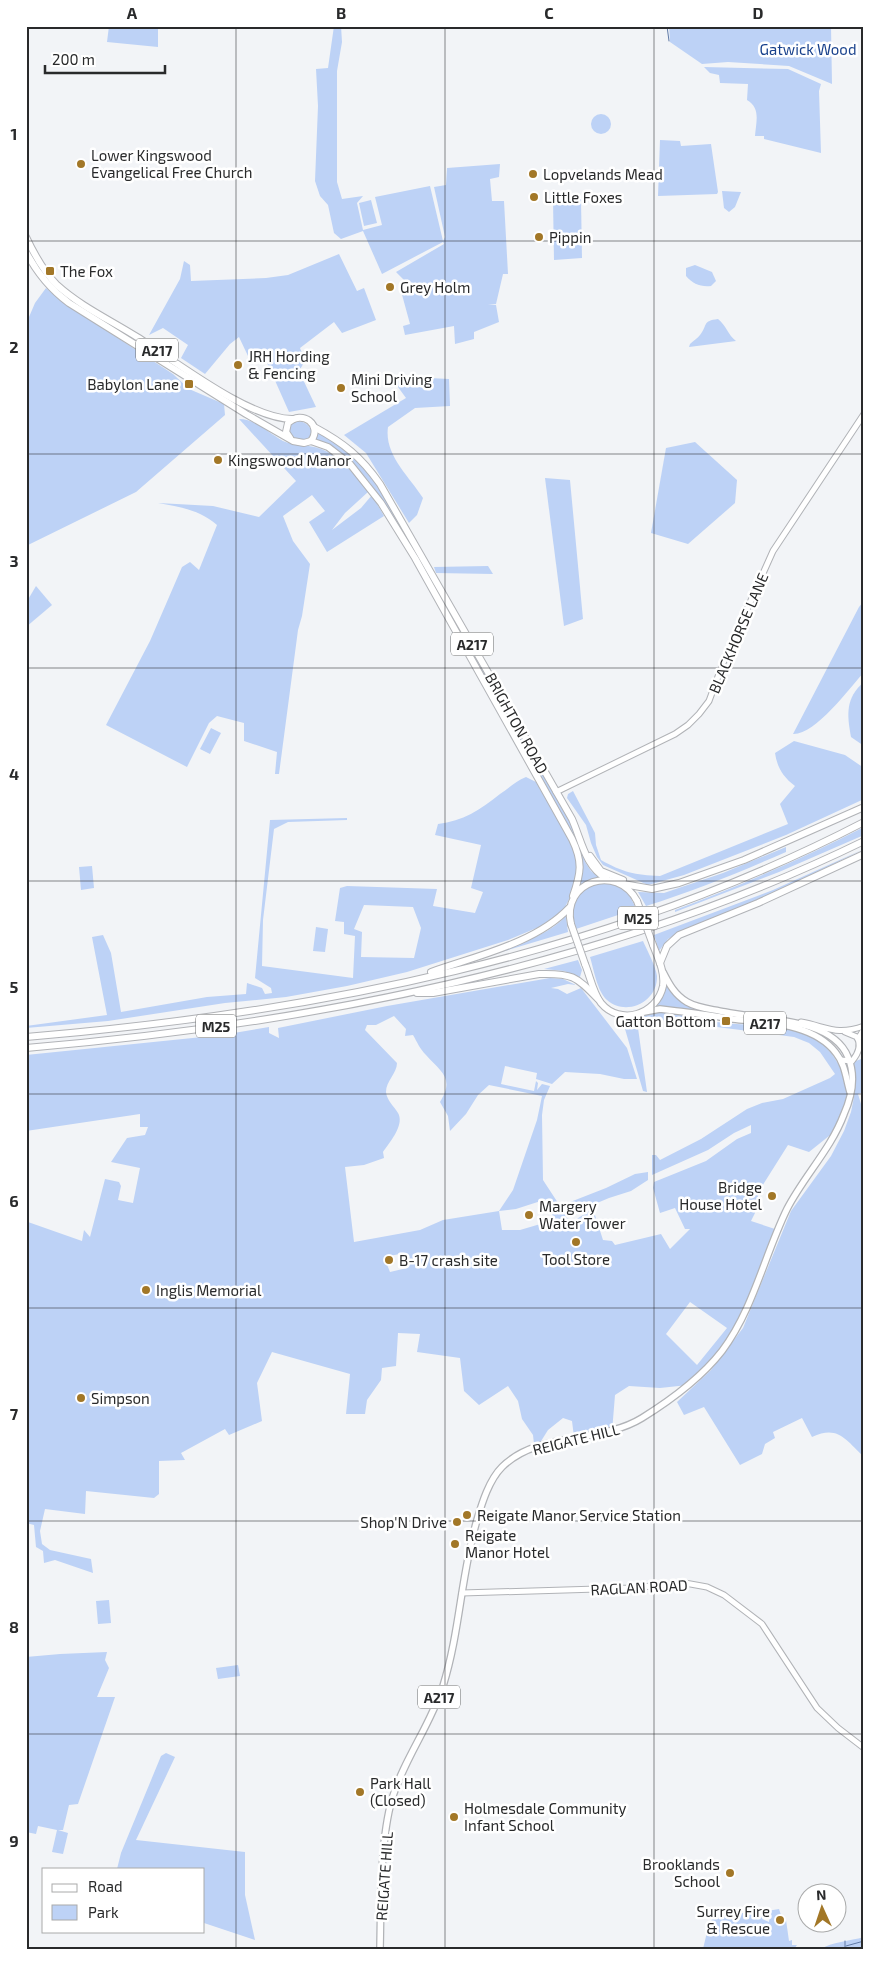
<svg xmlns="http://www.w3.org/2000/svg" width="890" height="1975" font-family="'Exo 2',sans-serif">
<style>
.green{fill:#bdd2f6;fill-rule:evenodd}
.lines{fill:none;stroke-linecap:round;stroke-linejoin:round}
.stream{stroke:#607aa7;stroke-width:1}
.secondary-casing{stroke:#b1b3b7;stroke-width:7}
.primary-casing{stroke:#b1b3b7;stroke-width:8}
.highway-casing{stroke:#b1b3b7;stroke-width:8}
.secondary{stroke:#fff;stroke-width:5}
.primary{stroke:#fff;stroke-width:5.5}
.highway{stroke:#fff;stroke-width:6}
.highway-bridge-casing{stroke:#b1b3b7;stroke-width:8;stroke-linecap:butt}
.highway-bridge{stroke:#fff;stroke-width:6}
.grid{fill:none;stroke:#292a2b;stroke-width:1;stroke-opacity:0.55}
.poi-dot{fill:#a27727;stroke:#fff;stroke-width:2}
.labels{text-anchor:middle;dominant-baseline:central;stroke-width:5;stroke-linejoin:round;paint-order:stroke}
.shield{fill:#fff;stroke:#696a6b;stroke-width:1}
.shield-label{font-size:14px;font-weight:bold;fill:#292a2b}
.park-label{font-size:15px;fill:#18418c;stroke:#fff}
.poi-label{font-size:15px;fill:#292a2b;stroke:#fff;text-anchor:start}
.street-label{font-size:15px;fill:#292a2b;stroke:#fff}
.neatline{fill:none;stroke:#292a2b;stroke-width:2}
.grid-label{font-size:16px;text-anchor:middle;font-weight:bold;fill:#292a2b}
</style>
<rect width="100%" height="100%" fill="#f2f4f7"/>
<g class="green">
<polygon points="109,26 158,26 158,47 107,42"/>
<polygon points="334,26 341,26 342,42 337,71 337,182 342,199 363,196 357,203 363,230 382,225 375,197 430,186 443,241 445,237 434,187 446,185 447,168 500,164 499,177 490,179 492,201 504,201 508,274 503,274 496,304 488,305 496,305 499,322 474,332 474,339 455,344 454,326 405,335 403,326 410,324 401,291 405,281 396,272 444,244 443,242 382,274 363,231 341,239 334,233 328,205 320,196 315,181 318,106 316,69 328,68"/>
<polygon points="669,26 831,26 832,84 789,66 728,62 702,64 670,42"/>
<path d="M704,67L788,69L821,84L819,91L821,153L764,139V136H755C756,122 761,108 747,100L748,84L720,83L719,75L710,73Z"/>
<circle cx="601" cy="124" r="10"/>
<polygon points="660,140 680,141 681,146 711,144 718,192 717,194 658,196"/>
<polygon points="722,191 741,192 735,207 729,212 724,208"/>
<polygon points="581,199 582,258 554,260 553,200"/>
<polygon points="371,200 377,223 364,226 359,203"/>
<polygon points="339,254 357,291 364,288 376,320 342,333 334,322 300,348 305,361 299,371 316,407 289,412 261,349 248,356 239,337 230,344 205,374 181,358 188,345 163,328 149,335 180,279 184,261 190,265 191,281 266,278 288,275"/>
<path d="M695,265L712,272L716,281L711,286C700,287 693,284 686,276V268Z"/>
<polygon points="46,288 64,303 173,374 189,389 224,404 225,415 136,492 26,546 26,324 35,303"/>
<path d="M718,319C726,325 728,335 736,341L689,347L690,344C693,341 698,338 700,335C708,325 702,321 718,319Z"/>
<path d="M390,376L449,379L450,406L415,408L388,427C384,455 409,476 423,498L417,515L409,523L366,453L344,435L406,398Z"/>
<path d="M239,419C256,419 268,433 283,441C295,447 309,444 321,449C341,456 356,475 368,492L345,513L332,530L361,508L372,495L384,516L327,552L309,522L325,511L312,495L283,516L293,541L310,564L302,616L298,630L279,774H275L277,752L244,741V723L217,716L209,723L187,767L106,725L150,641L182,567L190,562L199,570L217,525C200,510 180,507 158,503L213,506L259,517L296,481Z"/>
<path d="M296,421C305,421 309,425 313,433L306,440C296,439 288,437 289,425Z"/>
<path d="M318,432C346,446 367,468 384,494L569,819L585,862L591,871L600,878L580,886C585,864 580,850 570,830L389,509C370,482 348,450 315,440Z"/>
<polygon points="695,442 737,480 735,503 688,544 651,533 666,448"/>
<polygon points="545,478 570,480 583,619 564,626"/>
<polygon points="488,566 493,574 436,573 434,567"/>
<polygon points="36,586 52,605 26,627 26,603"/>
<path d="M864,601V672C849,689 815,735 793,734L859,607Z"/>
<path d="M864,682V746L851,737C847,715 845,698 864,682Z"/>
<polygon points="211,728 221,733 210,754 200,749"/>
<path d="M794,741L845,755L864,768V799L786,835L684,875L648,885L603,865L597,857L591,843L586,825L567,798L568,794L573,791L595,833L596,845L601,860C622,872 635,875 660,876L788,824L780,804L795,786C783,777 777,767 775,753Z"/>
<path d="M526,777L536,782L574,849L578,868L572,893L565,907L557,915L539,927L508,940L407,972L347,986L286,997L225,1003L108,1021L26,1028V1026L107,1015L92,937L103,935L111,953L121,1012L207,997L246,994L247,983L262,988L265,994L272,993L271,988L255,978L270,820L347,818V820L288,822L274,829L263,920L262,966L353,978L355,936L344,934V922L335,921L340,888L347,886L437,889L433,906L475,913L483,892L471,888L481,845L435,835L438,824C463,821 480,810 500,794C509,788 516,781 526,777ZM364,905L413,907L421,928L414,958L361,957L362,932L354,929Z"/>
<path d="M864,827V835L779,872L675,912V910C739,886 802,859 864,827Z"/>
<path d="M786,847V852C740,872 694,891 646,906L638,892L664,893L723,873Z"/>
<polygon points="864,849 774,893 681,931 668,939 659,951 654,935 773,890"/>
<polygon points="92,866 94,888 81,890 79,867"/>
<path d="M602,882C622,886 628,890 636,909L576,929C568,905 578,888 602,882Z"/>
<path d="M566,916L568,932L488,956C514,945 547,937 566,916Z"/>
<polygon points="316,927 328,929 325,952 313,951"/>
<path d="M643,941C647,950 656,967 657,976C658,1002 626,1017 607,1000C597,991 594,970 590,957Z"/>
<polygon points="578,960 582,970 580,977 564,971 544,969"/>
<path d="M550,978L563,979L576,985L568,984L551,988L558,989L567,994L581,988L627,1048L637,1079H624L600,1074L565,1072L552,1084L536,1079L537,1073L505,1066L501,1084L534,1091L536,1081L538,1083L537,1090L542,1084L550,1086L544,1100L542,1115L543,1180L560,1206L606,1188L635,1174L648,1172V1180L631,1191L609,1198L566,1216L570,1223L593,1209L603,1240L612,1241L615,1245L661,1234L670,1249L690,1229H685L675,1208L660,1213L653,1188L654,1182L706,1161L737,1139L751,1133V1125L734,1133L708,1150L652,1175V1155H656L660,1160L701,1139L747,1109L762,1103L783,1099L830,1078L835,1074L820,1052L809,1043L794,1037L717,1027L698,1022L659,1020L638,1028L647,1092L643,1091L625,1029C630,1017 645,1013 657,1012C676,1012 697,1019 717,1022C748,1027 785,1021 814,1038C835,1051 843,1071 850,1094L833,1137L829,1136L809,1152L788,1145L759,1191L755,1213L751,1221L778,1230L754,1294L722,1350L688,1385L660,1388L629,1386L615,1395L612,1432L574,1437L572,1421L563,1418L548,1430L538,1446L534,1444L533,1435L522,1419L518,1401L508,1386L479,1405L464,1391L460,1358L417,1352L420,1334L398,1333L396,1366L382,1368L381,1380L367,1400L365,1414H346L350,1374L272,1352L257,1383L262,1421L229,1435L225,1429L181,1453L185,1460L159,1461V1494L154,1498L86,1491L85,1514L45,1509L40,1531L42,1544L50,1550L91,1559L93,1573L55,1560L44,1563L43,1551L36,1547L34,1525L26,1523V1218L28,1222L82,1241L84,1230L90,1237L105,1179L119,1182L121,1186L118,1200L133,1203L140,1168L111,1162L127,1138L145,1135L148,1127H140V1114L26,1131V1055L222,1035L269,1027V1033L279,1038L278,1028L387,1006ZM394,1016L406,1029L405,1036L413,1035C417,1042 420,1049 426,1055C441,1072 455,1078 440,1102L448,1116L450,1131L466,1114L478,1095L489,1085L542,1096L537,1120L513,1190L499,1211L443,1220L420,1230L354,1242L345,1167L364,1165L384,1158L383,1152C389,1143 405,1125 398,1113C394,1106 387,1101 386,1092C386,1081 397,1073 397,1063L365,1030L367,1025H376ZM547,1199L554,1220L520,1230H502L499,1211L516,1209ZM405,1253L407,1268L390,1272L384,1257ZM690,1302L727,1328L697,1365L666,1334Z"/>
<path d="M666,983C675,998 683,1005 699,1010V1012L658,1007L656,1005L661,999Z"/>
<path d="M864,1058V1092L858,1094L861,1104H864V1457C845,1439 838,1425 812,1437L802,1418L773,1432L775,1438L765,1444L762,1454L740,1465L704,1407L684,1415L677,1402L711,1370L743,1328L791,1211L831,1156L844,1131L851,1112L855,1092L853,1062Z"/>
<polygon points="109,1600 111,1623 98,1624 96,1601"/>
<polygon points="107,1652 105,1660 109,1668 97,1697 115,1697 78,1804 69,1805 63,1830 58,1830 68,1833 63,1854 52,1852 57,1830 38,1826 36,1834 26,1832 26,1657 60,1654"/>
<polygon points="238,1665 240,1676 218,1679 216,1668"/>
<polygon points="166,1753 175,1757 136,1840 245,1852 245,1895 255,1940 204,1923 204,1869 117,1869 121,1853 161,1756"/>
<polygon points="779,1909 782,1918 778,1918 777,1920 786,1920 789,1941 792,1940 792,1945 797,1945 794,1949 703,1949 707,1932 713,1916 763,1911 765,1913 762,1919 769,1922 770,1914 765,1913 767,1911"/>
<path d="M864,1937V1949H821C831,1942 850,1941 864,1937Z"/>
</g>
<g class="lines">
<g class="stream">
<polyline points="667,26 669,41"/>
<polyline points="846,1946 864,1941"/>
<polyline points="845,1949 845,1941"/>
</g>
<g class="secondary-casing">
<g id="secondary">
<polyline points="556,792 675,734 688,725 699,714 709,701 723,663 773,551 864,414"/>
<path d="M801,1022C828,1027 836,1036 864,1026"/>
<polyline points="858,1039 864,1029"/>
<path d="M841,1060L852,1061C858,1054 862,1046 857,1037L845,1032"/>
<polyline points="462,1593 630,1588 685,1583 707,1587 724,1595 762,1624 817,1708 838,1728 864,1748"/>
</g>
</g>
<g class="primary-casing">
<g id="primary">
<path d="M644,1012L660,1009L676,1011C695,1013 714,1016 733,1019C767,1023 813,1023 836,1053C845,1064 846,1078 850,1092"/>
<path d="M380,1949C381,1904 380,1841 392,1799C404,1759 430,1726 443,1686C460,1632 461,1574 477,1520C482,1503 489,1480 502,1467C538,1431 600,1444 642,1418C671,1400 701,1378 722,1351C754,1308 764,1256 787,1209C804,1176 831,1149 844,1114C852,1096 856,1076 848,1057C832,1017 761,1020 725,1012C712,1009 699,1009 687,1002C675,995 669,984 663,972"/>
</g>
</g>
<g class="highway-casing">
<g id="highway">
<path d="M26,237C34,254 44,272 57,285C80,306 110,320 137,337C174,360 250,420 293,419"/>
<path d="M26,252C37,273 50,289 69,303L246,414L293,441L304,443L311,441L328,447L350,464L381,503L415,558L572,839C583,862 581,873 573,896"/>
<path d="M314,427C344,443 361,457 380,484L572,819C582,842 585,866 607,879"/>
<path d="M290,438L286,432L288,423C302,409 323,425 311,441"/>
<polyline points="590,856 601,871 623,880"/>
<polyline points="623,884 652,889 679,883 744,860 864,807"/>
<path d="M571,924C561,881 617,863 637,901"/>
<polyline points="660,963 667,946 679,935 758,903 864,854"/>
<path d="M585,964C590,976 593,993 601,1003C620,1026 657,1015 663,986C665,972 658,958 653,945"/>
<path d="M431,972C476,956 536,943 569,908"/>
<path d="M417,993H433L539,974C572,973 576,976 598,999"/>
<path d="M26,1037C313,1013 606,956 864,822"/>
<path d="M26,1048C310,1024 606,967 864,841"/>
</g>
</g>
<use href="#secondary" class="secondary"/>
<use href="#primary" class="primary"/>
<use href="#highway" class="highway"/>
<g class="highway-bridge-casing">
<g id="highway-bridge">
<polyline points="637,901 653,945"/>
<polyline points="571,924 585,964"/>
</g>
</g>
<use href="#highway-bridge" class="highway-bridge"/>
</g>
<path class="grid" d="M236,26V1949M445,26V1949M654,26V1949M26,241H864M26,454H864M26,668H864M26,881H864M26,1094H864M26,1308H864M26,1521H864M26,1734H864"/>
<g class="poi-dot">
<circle cx="81" cy="164" r="5"/>
<circle cx="533" cy="174" r="5"/>
<circle cx="534" cy="197" r="5"/>
<circle cx="539" cy="237" r="5"/>
<rect x="45" y="266" width="10" height="10" rx="2.5"/>
<circle cx="390" cy="287" r="5"/>
<circle cx="238" cy="365" r="5"/>
<rect x="184" y="379" width="10" height="10" rx="2.5"/>
<circle cx="341" cy="388" r="5"/>
<circle cx="218" cy="460" r="5"/>
<rect x="721" y="1016" width="10" height="10" rx="2.5"/>
<circle cx="772" cy="1196" r="5"/>
<circle cx="529" cy="1215" r="5"/>
<circle cx="576" cy="1242" r="5"/>
<circle cx="389" cy="1260" r="5"/>
<circle cx="146" cy="1290" r="5"/>
<circle cx="81" cy="1398" r="5"/>
<circle cx="467" cy="1515" r="5"/>
<circle cx="457" cy="1522" r="5"/>
<circle cx="455" cy="1544" r="5"/>
<circle cx="360" cy="1792" r="5"/>
<circle cx="454" cy="1817" r="5"/>
<circle cx="730" cy="1873" r="5"/>
<circle cx="780" cy="1920" r="5"/>
</g>
<g class="labels">
<g class="shield">
<rect x="136" y="338.5" width="42" height="23" rx="4"/>
<rect x="451" y="632.5" width="42" height="23" rx="4"/>
<rect x="618" y="906.5" width="40" height="23" rx="4"/>
<rect x="744" y="1011.5" width="42" height="23" rx="4"/>
<rect x="196" y="1014.5" width="40" height="23" rx="4"/>
<rect x="418" y="1685.5" width="42" height="23" rx="4"/>
</g>
<g class="shield-label">
<text x="157" y="350">A217</text>
<text x="472" y="644">A217</text>
<text x="638" y="918">M25</text>
<text x="765" y="1023">A217</text>
<text x="216" y="1026">M25</text>
<text x="439" y="1697">A217</text>
</g>
<g class="park-label">
<text x="808" y="49">Gatwick Wood</text>
</g>
<g class="poi-label">
<text x="91" y="155">Lower Kingswood<tspan x="91" dy="17">Evangelical Free Church</tspan></text>
<text x="543" y="174">Lopvelands Mead</text>
<text x="544" y="197">Little Foxes</text>
<text x="549" y="237">Pippin</text>
<text x="60" y="271">The Fox</text>
<text x="400" y="287">Grey Holm</text>
<text x="248" y="356">JRH Hording<tspan x="248" dy="17">&amp; Fencing</tspan></text>
<text x="351" y="379">Mini Driving<tspan x="351" dy="17">School</tspan></text>
<text x="179" y="384" text-anchor="end">Babylon Lane</text>
<text x="228" y="460">Kingswood Manor</text>
<text x="716" y="1021" text-anchor="end">Gatton Bottom</text>
<text x="762" y="1187" text-anchor="end">Bridge<tspan x="762" dy="17">House Hotel</tspan></text>
<text x="539" y="1206">Margery<tspan x="539" dy="17">Water Tower</tspan></text>
<text x="576" y="1259" text-anchor="middle">Tool Store</text>
<text x="399" y="1260">B-17 crash site</text>
<text x="156" y="1290">Inglis Memorial</text>
<text x="91" y="1398">Simpson</text>
<text x="477" y="1515">Reigate Manor Service Station</text>
<text x="447" y="1522" text-anchor="end">Shop'N Drive</text>
<text x="465" y="1535">Reigate<tspan x="465" dy="17">Manor Hotel</tspan></text>
<text x="370" y="1783">Park Hall<tspan x="370" dy="17">(Closed)</tspan></text>
<text x="464" y="1808">Holmesdale Community<tspan x="464" dy="17">Infant School</tspan></text>
<text x="720" y="1864" text-anchor="end">Brooklands<tspan x="720" dy="17">School</tspan></text>
<text x="770" y="1911" text-anchor="end">Surrey Fire<tspan x="770" dy="17">&amp; Rescue</tspan></text>
</g>
<g class="street-label">
<text transform="translate(738 633) rotate(-67)">BLACKHORSE LANE</text>
<text transform="translate(517 723) rotate(61)">BRIGHTON ROAD</text>
<text transform="translate(576 1439) rotate(-14)">REIGATE HILL</text>
<text transform="translate(639 1587) rotate(-3)">RAGLAN ROAD</text>
<text transform="translate(384 1876) rotate(-86)">REIGATE HILL</text>
</g>
</g>
<rect width="890" height="1975" fill="none" stroke="#ffffff" stroke-width="55"/>
<rect x="42" y="1868" width="162" height="65" fill="#ffffff" stroke="#a9aaaa"/>
<rect x="52" y="1884" width="25" height="8" fill="#ffffff" stroke="#a9aaaa"/>
<text x="88" y="1892" font-size="15" fill="#292a2b">Road</text>
<rect x="52" y="1905" width="25" height="15" fill="#bdd2f6" stroke="#a9aaaa"/>
<text x="88" y="1918" font-size="15" fill="#292a2b">Park</text>
<g transform="translate(822 1908) rotate(357)"><circle r="24" fill="#ffffff" stroke="#a9aaaa"/>
<path d="M0-4L9 19L0 12L-9 19Z" fill="#a27727"/>
<text y="-8" font-size="14" font-weight="bold" text-anchor="middle" fill="#292a2b">N</text>
</g>
<path d="M45 65v8h120v-8" fill="none" stroke="#292a2b" stroke-width="2.5"/>
<text x="52" y="65" font-size="15" fill="#292a2b" stroke="#ffffff" stroke-width="4" paint-order="stroke">200 m</text>
<rect x="28" y="28" width="834" height="1920" class="neatline"/>
<g class="grid-label">
<text x="132" y="19">A</text>
<text x="341" y="19">B</text>
<text x="549" y="19">C</text>
<text x="758" y="19">D</text>
<text x="14" y="140">1</text>
<text x="14" y="353">2</text>
<text x="14" y="567">3</text>
<text x="14" y="780">4</text>
<text x="14" y="993">5</text>
<text x="14" y="1207">6</text>
<text x="14" y="1420">7</text>
<text x="14" y="1633">8</text>
<text x="14" y="1847">9</text>
</g>
</svg>
